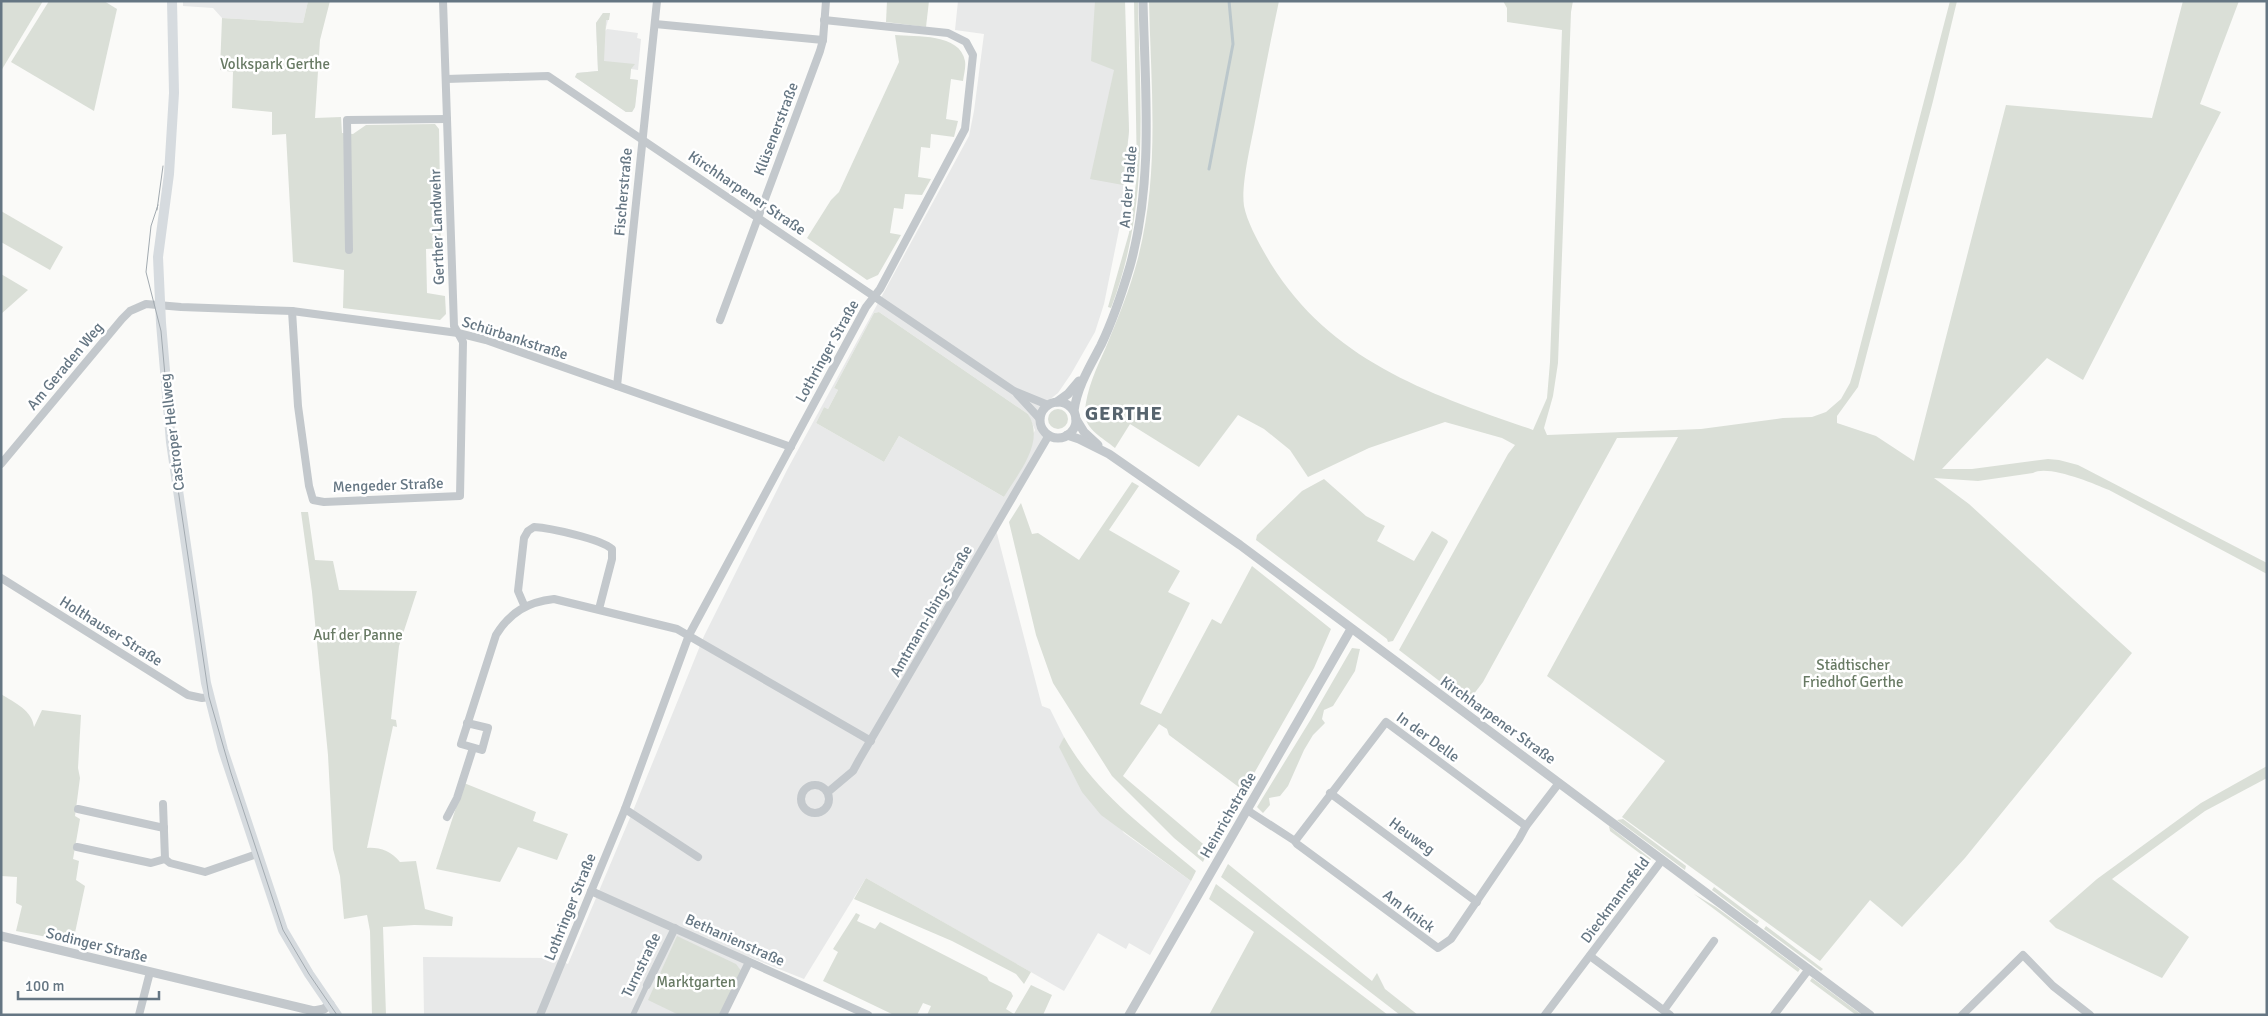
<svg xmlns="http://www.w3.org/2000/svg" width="2268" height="1016" font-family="Signika,sans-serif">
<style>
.built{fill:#e8e9e9;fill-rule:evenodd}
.green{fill:#dadfd7}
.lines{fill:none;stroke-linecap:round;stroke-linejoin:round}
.stream{stroke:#bbc7cb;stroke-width:3}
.pedestrian{stroke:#c3c8cc;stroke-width:5.5}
.minor{stroke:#c3c8cc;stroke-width:8}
.tertiary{stroke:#c3c8cc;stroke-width:9}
.secondary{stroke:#d6dbdf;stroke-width:10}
.tram{stroke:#a2aab0;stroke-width:1}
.labels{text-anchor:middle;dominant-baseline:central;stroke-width:5;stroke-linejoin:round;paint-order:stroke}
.park-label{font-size:15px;fill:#687a64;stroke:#fff}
.street-label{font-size:15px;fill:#657683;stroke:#fff}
.district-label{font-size:20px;font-weight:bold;letter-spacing:1px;fill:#57646e;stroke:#fff}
</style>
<rect width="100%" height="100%" fill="#fafaf8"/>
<g class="built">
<polygon points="183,1 308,1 303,23 222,18 213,8 183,6"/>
<path d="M958,1H1123L1129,131L1121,220L1104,304L1095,332L1071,374L1058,393L1039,408L1036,418L1039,431L1044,437L995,526L1042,706L1050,709L1064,737L1060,747L1124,833L1191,881L1150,955L1129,943L1126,949L1098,933L1064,991L866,878L804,979L749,957L721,1015H424L423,957L553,958L568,964L635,806L704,636L787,470L969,136L974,111L984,34L955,30ZM879,312L1028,414L1035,430L1004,497L899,436L884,462L816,423L824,407L828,409L838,390L834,388L874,313Z"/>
<polygon points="603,13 610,13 605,31 607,29 638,33 637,38 641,39 638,70 631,69 630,79 638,80 635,107 632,112 626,112 575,77 577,73 598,71 596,23"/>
</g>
<g class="green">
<polygon points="1,1 43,1 1,71"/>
<polygon points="49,1 104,1 117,9 94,111 11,62"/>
<polygon points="308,1 330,1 320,40 315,118 341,117 342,133 353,134 366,125 435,124 439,129 441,248 426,249 427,293 445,296 446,314 440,320 343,308 344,270 293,262 286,134 272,135 272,112 232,108 233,72 220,70 222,18 303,23"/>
<polygon points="887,1 929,1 926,27 886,22"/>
<polygon points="1095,1 1125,1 1129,131 1123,185 1090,179 1114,70 1091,61"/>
<path d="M1134,1H1138C1140,108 1150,206 1111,308L1108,307L1129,233L1137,176Z"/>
<path d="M1149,1H1279C1270,43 1262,85 1254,127C1250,148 1241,186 1244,206C1247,223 1262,249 1271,264C1332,362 1430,394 1533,430L1547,398L1550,362L1562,30L1507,22V8L1503,1H1573L1571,12L1558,363L1553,396L1544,428L1547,435L1701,429L1783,418L1812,417L1826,412L1841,399L1850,383L1855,366L1950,1H1957L1933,101L1858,387L1837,416V423L1876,436L1914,461L2006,105L2152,118L2183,1H2239L2200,104L2221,112L2083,380L2047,358L1942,469H1972L2048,459L2059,460L2078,465L2267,563V574L2109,490C2093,483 2047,464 2033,473L1978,481L1934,478L1969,504L2132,653L1965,858L1902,927L1870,900L1820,961L1622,817L1665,761L1547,676L1678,437L1617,438L1483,682L1470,699L1471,704L1512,733L1511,736L1399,650L1508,454L1515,445L1502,438L1445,422L1369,448L1308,477L1290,450L1264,429L1238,415L1199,467L1130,424L1115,448C1103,438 1084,429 1085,412C1086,390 1097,367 1106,347C1118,318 1130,289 1138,258C1160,172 1151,89 1149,1Z"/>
<polygon points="603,13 610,13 609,20 606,20 604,61 635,64 631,69 630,79 638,80 635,107 632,112 626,112 575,77 577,73 598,71 596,23"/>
<path d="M895,35C916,37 960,33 965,61C966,67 964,74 963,81L951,79L946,119L958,121L954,137L931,134L930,148L921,147L918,177L931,179L922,195L905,194L903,209L894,208L890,233L901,235L878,275L867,280L807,238L831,200L839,192L899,62Z"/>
<polygon points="1,211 63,247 50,270 1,242"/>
<polygon points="1,274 28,290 1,314"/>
<path d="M879,312L1028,414C1046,442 1018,473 1004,497L899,436L884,462L816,423L824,407L828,409L838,390L834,388L874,313Z"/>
<circle cx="1058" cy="419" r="10"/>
<polygon points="1324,479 1366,516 1385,526 1377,541 1414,561 1432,531 1447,540 1448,542 1393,641 1388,642 1387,639 1256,540 1257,535 1302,491"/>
<polygon points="1132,482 1139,486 1109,530 1180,571 1168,592 1190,603 1140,704 1161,714 1212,619 1221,624 1252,566 1331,629 1314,668 1244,791 1169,735 1167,729 1159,724 1123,776 1209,849 1203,862 1174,838 1112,776 1053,683 1036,635 1009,522 1021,503 1032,534 1038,533 1079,560"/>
<path d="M301,512H308L315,560L333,561L339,590L417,591L399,646L391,719L396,720L397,727L393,726L367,848C379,847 391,851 400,862L416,861L425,909L453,917L452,926L414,925L383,927L386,1015H372L370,931L367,915L344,919L340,876L333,849L328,755L312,592Z"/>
<polygon points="1352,648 1360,649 1355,671 1333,706 1324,710 1322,719 1325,723 1313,735 1304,750 1288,786 1280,796 1269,798 1270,805 1263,813 1257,807 1311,719"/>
<path d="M1,694C15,703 32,710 34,727L42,710L81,715L78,768L80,778L75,816L80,819L73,859L79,861L76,880L85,886L73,942L16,931L22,906L16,903L17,877L1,876Z"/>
<path d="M1064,737C1095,793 1148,830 1196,871L1191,881L1101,815L1082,792L1059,747Z"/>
<polygon points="2267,766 2267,778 2205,811 2112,879 2189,937 2162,978 2056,928 2049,921 2097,879 2201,803"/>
<polygon points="464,783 536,812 533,821 568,834 557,860 518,847 500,882 436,869"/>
<polygon points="1623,819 1686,866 1685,870 1617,820"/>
<polygon points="1609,826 1651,859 1650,861 1610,831"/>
<polygon points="1228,864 1372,981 1377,973 1385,989 1418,1015 1400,1015 1221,877"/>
<polygon points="866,878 1031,972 1024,984 1016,974 952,941 854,899"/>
<polygon points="1216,884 1388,1015 1209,1015 1254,932 1209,899"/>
<polygon points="1714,887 1759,921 1757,924 1712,890"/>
<polygon points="1694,894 1716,907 1800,969 1798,972"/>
<polygon points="856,913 860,915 857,921 875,929 880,922 987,977 989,981 1011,992 1013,996 1006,1009 1014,1014 1031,985 1052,995 1043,1015 927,1015 931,1006 923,1003 917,1015 894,1015 823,981 838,952 833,949"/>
<polygon points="1766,926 1823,969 1821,971 1764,929"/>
<polygon points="677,936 736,964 742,972 721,1015 679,1015 648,1000"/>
<polygon points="1812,978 1862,1015 1856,1015 1810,981"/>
</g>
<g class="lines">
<polyline class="stream" points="1209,169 1233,44 1229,1"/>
<polyline class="pedestrian" points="633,1015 647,985"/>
<g class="minor">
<polyline points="655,24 823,40"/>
<polyline points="446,79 548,76 1014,391 1048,405"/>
<polyline points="349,250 347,120 447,119"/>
<polyline points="292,311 298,406 309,486 313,500 324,502 460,496 463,342 454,326 443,1"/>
<polyline points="720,320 820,51 823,40 826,1"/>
<polyline points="617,386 657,1"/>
<polyline points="1017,394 1040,419"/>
<polyline points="1,464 122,319 130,311 146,304 181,307 292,311 458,333 486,340 791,447"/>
<polyline points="1,578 188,695 202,698 209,697"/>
<path d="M524,605L518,591L524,538L528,531L534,527C550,528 601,539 612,549V559L599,609"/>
<path d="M467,723L488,728L482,750L461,744L496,635C510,612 528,602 554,599L677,629L871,741"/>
<circle cx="815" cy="799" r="14"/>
<polyline points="828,792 853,771 859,760 1049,435"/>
<polyline points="1330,793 1477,902"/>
<polyline points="163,804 165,859 170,863 205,872 257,854"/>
<polyline points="78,809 164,828"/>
<polyline points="625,809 698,857"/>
<polyline points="1247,810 1295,841 1297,844 1438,948 1451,939 1519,839 1526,826 1559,783"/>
<polyline points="447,817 457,798 473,748"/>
<polyline points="1295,841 1386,722 1526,826"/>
<polyline points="77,847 151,863 165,859"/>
<polyline points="591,891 868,1015"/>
<polyline points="1590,956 1670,1015"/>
<polyline points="647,985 675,928"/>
<polyline points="1664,1010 1714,941"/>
<polyline points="139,1015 150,972"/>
<polyline points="540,1015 625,809 689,635 866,307 880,289 965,129 973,55 966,42 948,33 824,20"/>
<polyline points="723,1015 749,962"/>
<polyline points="1545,1015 1662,860"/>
<polyline points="1774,1015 1809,969"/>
<polyline points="1962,1015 2023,955 2053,986 2090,1015"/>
</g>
<g class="tertiary">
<polyline points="1057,402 1068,394 1079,381"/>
<circle cx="1058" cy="420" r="18"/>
<path d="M1074,411C1077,387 1090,366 1101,345C1113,320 1122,293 1130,266C1154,180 1145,89 1143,1"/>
<polyline points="1076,419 1084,432 1098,445"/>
<polyline points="1067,435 1079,439 1109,454 1240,545 1870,1015"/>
<polyline points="1,936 314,1011 324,1009 330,1004"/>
<polyline points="1129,1015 1351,629"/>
</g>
<polyline class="secondary" points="172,1 174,93 169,174 158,257 161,323 171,442 206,683 223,750 283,930 309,974 337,1015"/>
<g class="tram">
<polyline points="158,205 151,226 146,272 161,331 171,442 209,697 231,773 283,930 309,974 337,1015"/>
<polyline points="157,210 163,166"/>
</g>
</g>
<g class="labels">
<g class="park-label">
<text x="275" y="64">Volkspark Gerthe</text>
<text x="358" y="635">Auf der Panne</text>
<text x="1853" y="665">Städtischer<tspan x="1853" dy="17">Friedhof Gerthe</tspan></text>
<text x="696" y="982">Marktgarten</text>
</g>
<g class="street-label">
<text transform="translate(776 129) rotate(-69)">Klüsenerstraße</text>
<text transform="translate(1128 187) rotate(-85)">An der Halde</text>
<text transform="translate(623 192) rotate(-85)">Fischerstraße</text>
<text transform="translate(747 193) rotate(34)">Kirchharpener Straße</text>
<text transform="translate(437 227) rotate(-92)">Gerther Landwehr</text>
<text transform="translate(515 338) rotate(18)">Schürbankstraße</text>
<text transform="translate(827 351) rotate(-61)">Lothringer Straße</text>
<text transform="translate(65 366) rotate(-50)">Am Geraden Weg</text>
<text transform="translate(172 432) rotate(-97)">Castroper Hellweg</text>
<text transform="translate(388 485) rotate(-2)">Mengeder Straße</text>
<text transform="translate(931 611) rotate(-60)">Amtmann-Ibing-Straße</text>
<text transform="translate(111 631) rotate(32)">Holthauser Straße</text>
<text transform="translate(1498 720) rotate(36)">Kirchharpener Straße</text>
<text transform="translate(1428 737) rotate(36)">In der Delle</text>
<text transform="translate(1228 815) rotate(-60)">Heinrichstraße</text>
<text transform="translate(1412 836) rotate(36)">Heuweg</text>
<text transform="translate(1615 900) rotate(-53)">Dieckmannsfeld</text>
<text transform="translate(570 907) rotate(-68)">Lothringer Straße</text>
<text transform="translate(1409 911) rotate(37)">Am Knick</text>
<text transform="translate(735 940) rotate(24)">Bethanienstraße</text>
<text transform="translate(97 945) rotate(14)">Sodinger Straße</text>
<text transform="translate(641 965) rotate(-64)">Turnstraße</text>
</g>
<g class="district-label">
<text x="1124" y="413">GERTHE</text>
</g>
</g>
<rect width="2268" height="1016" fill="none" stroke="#657683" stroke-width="5"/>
<path d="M18 991v8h141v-8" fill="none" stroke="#657683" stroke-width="2.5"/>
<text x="25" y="991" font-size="15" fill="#657683" stroke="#ffffff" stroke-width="4" paint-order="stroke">100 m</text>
</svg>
